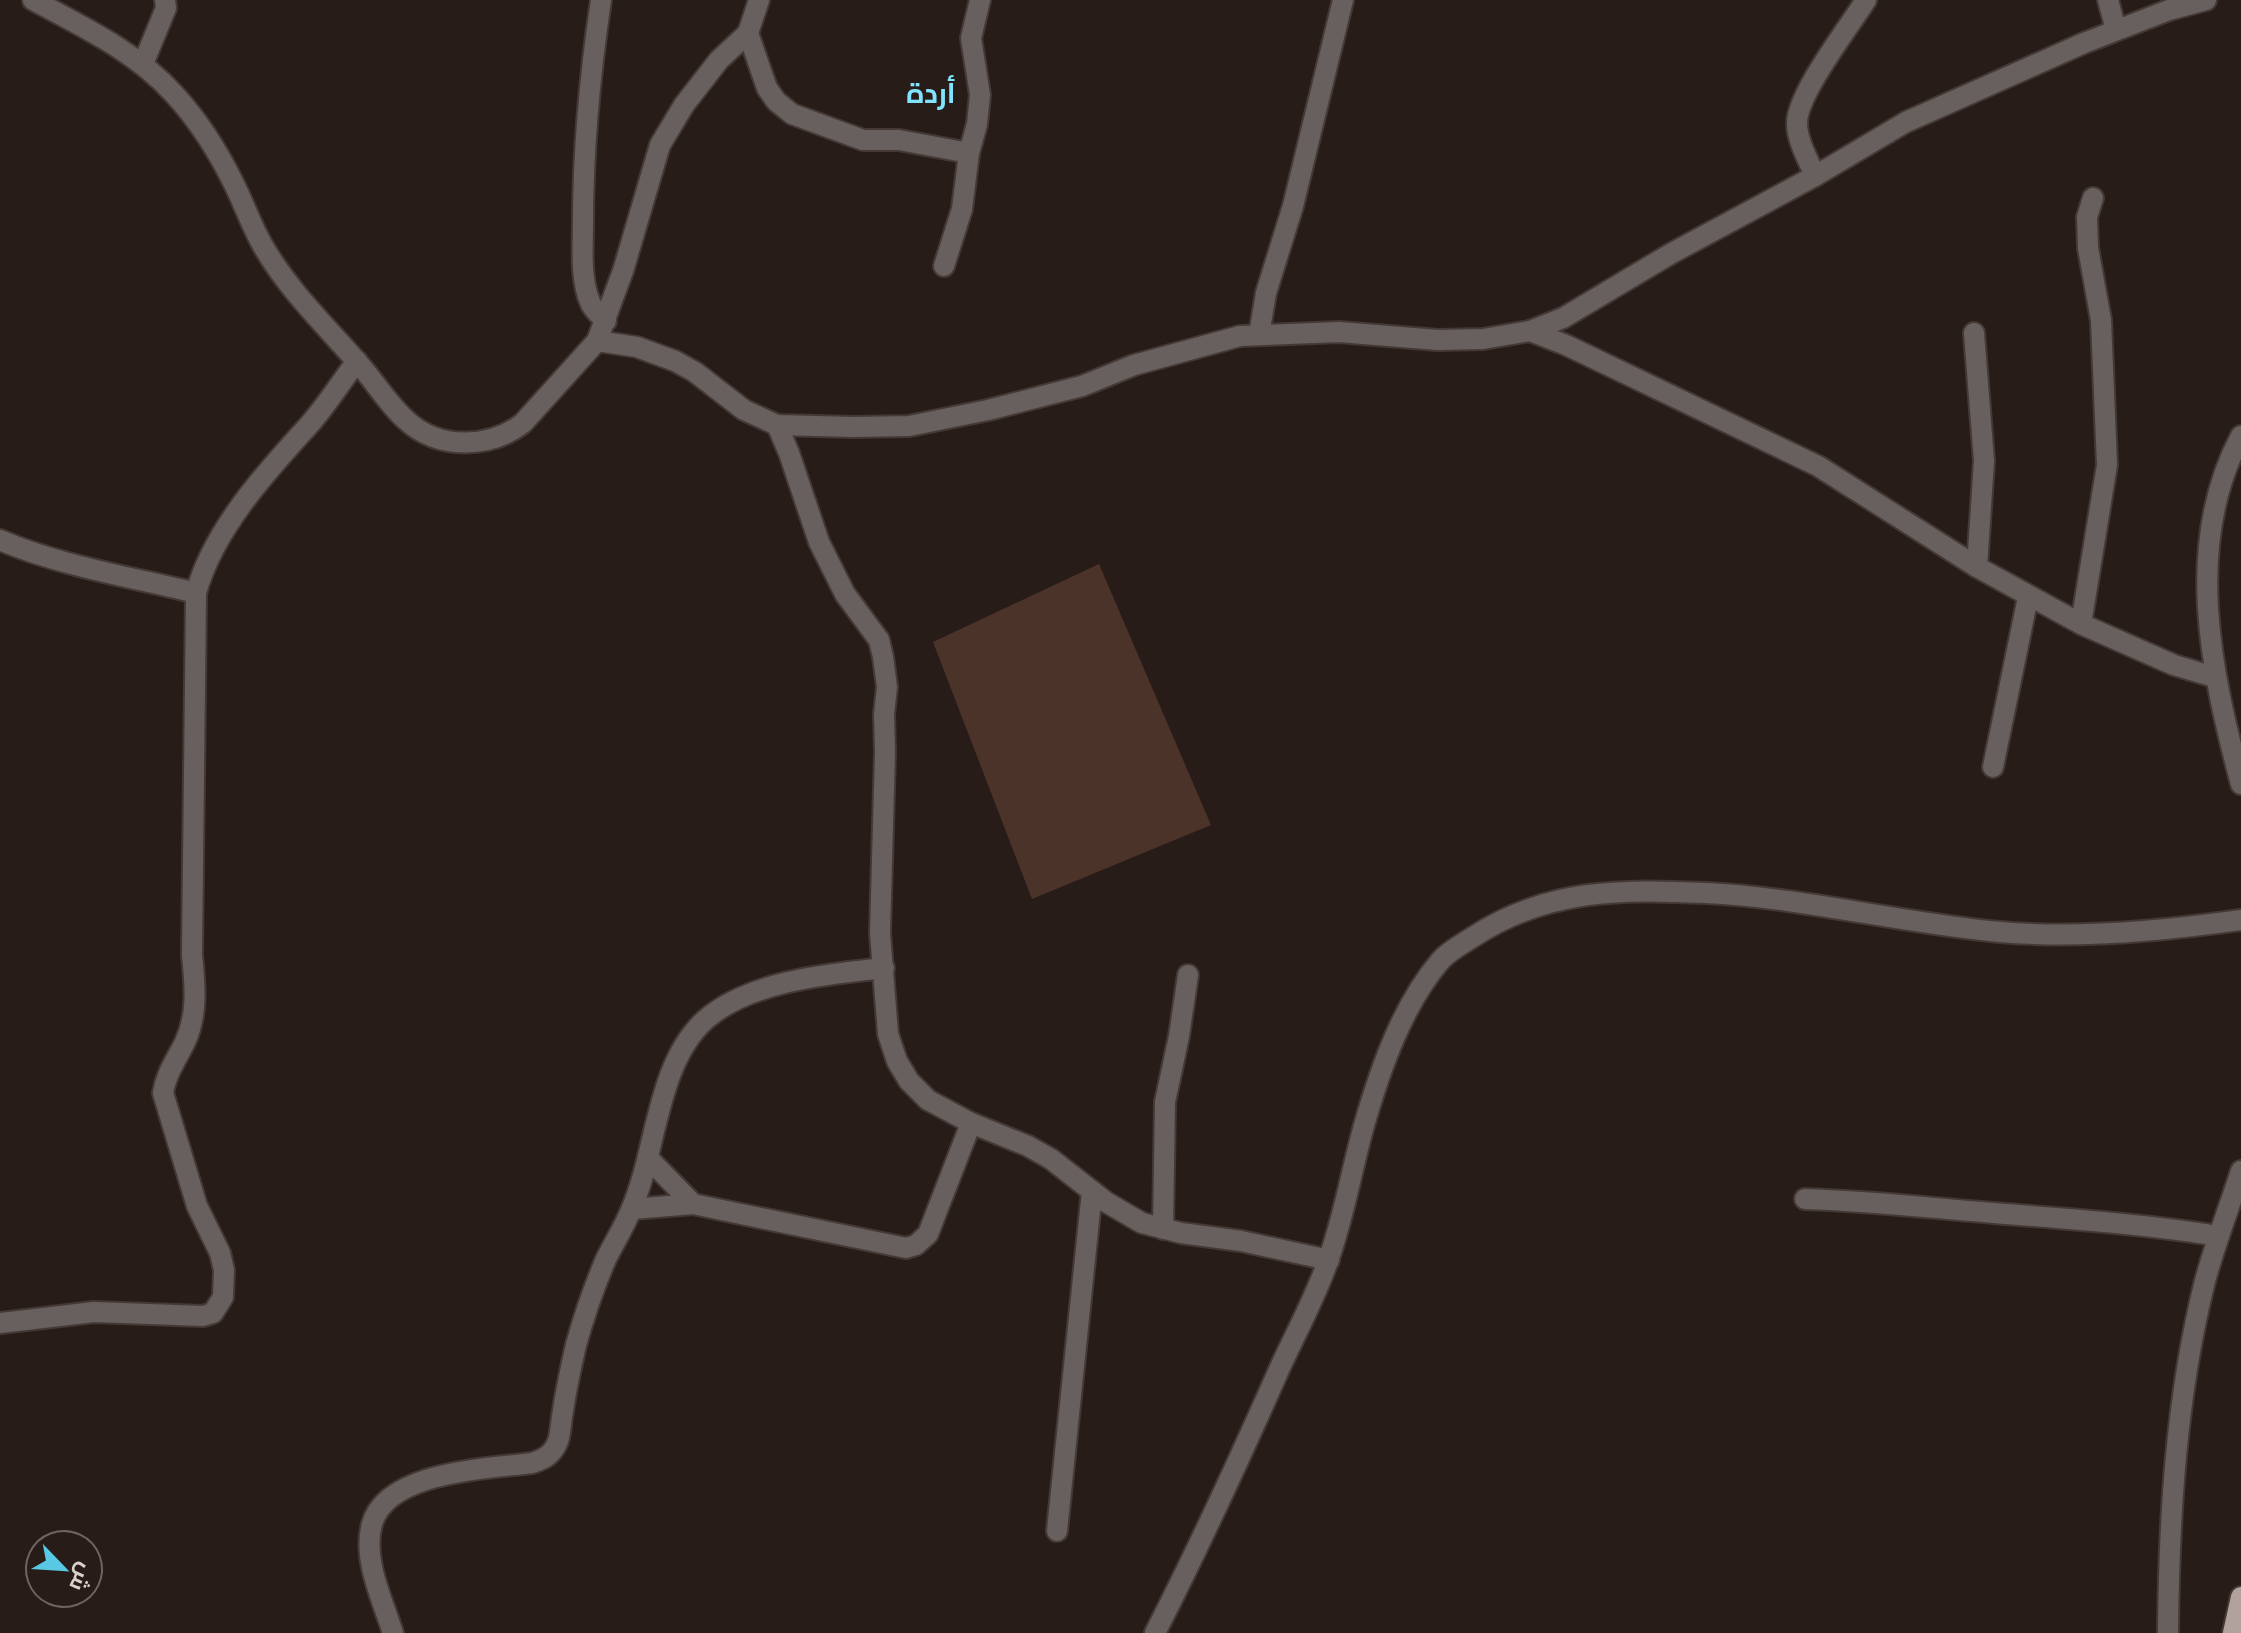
<svg xmlns="http://www.w3.org/2000/svg" width="2241" height="1633" font-family="Bitter,Cairo,serif">
<style>
.garden{fill:#4c332a}
.lines{fill:none;stroke-linecap:round;stroke-linejoin:round}
.minor-casing{stroke:#443935;stroke-width:24}
.major-casing{stroke:#443935;stroke-width:24}
.minor{stroke:#68605e;stroke-width:20}
.major{stroke:#b1a29e;stroke-width:20}
.labels{text-anchor:middle;dominant-baseline:central;stroke-width:7;stroke-linejoin:round;paint-order:stroke}
.quarter-label{font-size:28px;font-weight:bold;fill:#81e4fe;stroke:#281c18}
</style>
<rect width="100%" height="100%" fill="#281c18"/>
<polygon class="garden" points="1099,564 1211,825 1032,899 933,642"/>
<g class="lines">
<g class="minor-casing">
<g id="minor">
<path d="M33,0C83,27 135,51 174,94C197,119 217,150 232,180C243,201 251,225 263,246C289,291 325,325 359,364C375,382 388,404 406,420C438,450 490,449 523,423L597,341L637,347L675,361L695,372L744,410L777,425L854,427L909,426L988,410L1082,386L1134,365L1240,336L1339,332L1438,340L1483,339L1530,331L1563,318L1672,253L1815,176L1906,122L2084,43L2169,10L2206,0"/>
<path d="M601,0C590,74 583,147 583,222C583,248 580,278 590,302C593,310 600,315 606,321"/>
<polyline points="2108,0 2116,30"/>
<polyline points="748,33 767,88 776,101 792,114 863,140 899,140 969,153"/>
<polyline points="143,64 166,8 165,0"/>
<path d="M1815,176C1808,159 1797,141 1797,123C1797,94 1849,27 1866,0"/>
<polyline points="944,266 962,209 969,153 977,124 980,95 971,38 980,0"/>
<polyline points="1530,331 1566,345 1818,466 1977,567 2081,624 2174,665 2214,677"/>
<polyline points="1974,333 1984,461 1977,567"/>
<polyline points="1259,335 1266,293 1293,206 1343,0"/>
<polyline points="597,341 623,271 660,145 684,105 719,60 748,33 759,0"/>
<polyline points="777,425 789,453 819,542 845,594 879,640 883,657 887,687 884,714 885,752 880,933 888,1034 897,1061 909,1081 928,1100 971,1123 1028,1146 1051,1159 1106,1202 1142,1223 1181,1233 1241,1241 1329,1260"/>
<path d="M2241,436C2183,544 2211,672 2241,784"/>
<path d="M0,540C57,565 135,578 196,593"/>
<polyline points="2081,624 2107,465 2101,320 2088,248 2087,217 2093,198"/>
<polyline points="1993,767 2028,597"/>
<polyline points="648,1158 693,1204"/>
<path d="M1805,1199C1868,1201 1931,1208 1994,1213C2069,1219 2144,1224 2219,1236"/>
<polyline points="632,1209 693,1204 906,1248 916,1245 928,1234 971,1123"/>
<polyline points="1163,1229 1165,1102 1179,1036 1188,975"/>
<path d="M0,1323L94,1312L203,1316L213,1313L223,1297L224,1270L220,1253L197,1206L163,1093C166,1073 177,1059 185,1042C198,1015 195,984 192,955L196,593C213,530 266,472 309,425C326,406 341,382 357,361"/>
<polyline points="1057,1531 1092,1191"/>
<path d="M393,1633C383,1601 362,1559 372,1524C387,1471 487,1469 532,1463C545,1459 553,1454 558,1441C561,1432 561,1420 563,1411C566,1389 571,1367 576,1345C584,1316 594,1287 606,1259C614,1243 624,1227 631,1210C657,1151 656,1065 705,1020C749,981 828,974 884,968"/>
<path d="M1155,1633C1199,1547 1239,1460 1278,1372C1295,1334 1316,1297 1329,1258C1345,1213 1352,1167 1365,1122C1381,1067 1403,1004 1441,960C1449,951 1462,944 1473,937C1546,889 1620,889 1706,893C1805,898 1901,923 2000,932C2077,939 2164,931 2241,920"/>
<path d="M2168,1633C2169,1516 2176,1396 2205,1281C2215,1244 2229,1208 2241,1171"/>
</g>
</g>
<g class="major-casing">
<polyline id="major" points="2233,1633 2241,1597"/>
</g>
<use href="#minor" class="minor"/>
<use href="#major" class="major"/>
</g>
<g class="labels">
<g class="quarter-label">
<text x="931" y="93">أردة</text>
</g>
</g>
<g transform="translate(64 1569) rotate(115)"><circle r="38" fill="#281c18" stroke="#6f6460" stroke-width="2"/>
<path d="M0-6L14 30L0 20L-14 30Z" fill="#59c8e4"/>
<text y="-12" font-size="22" font-weight="bold" text-anchor="middle" fill="#d9d0cd">ش</text>
</g>
</svg>
